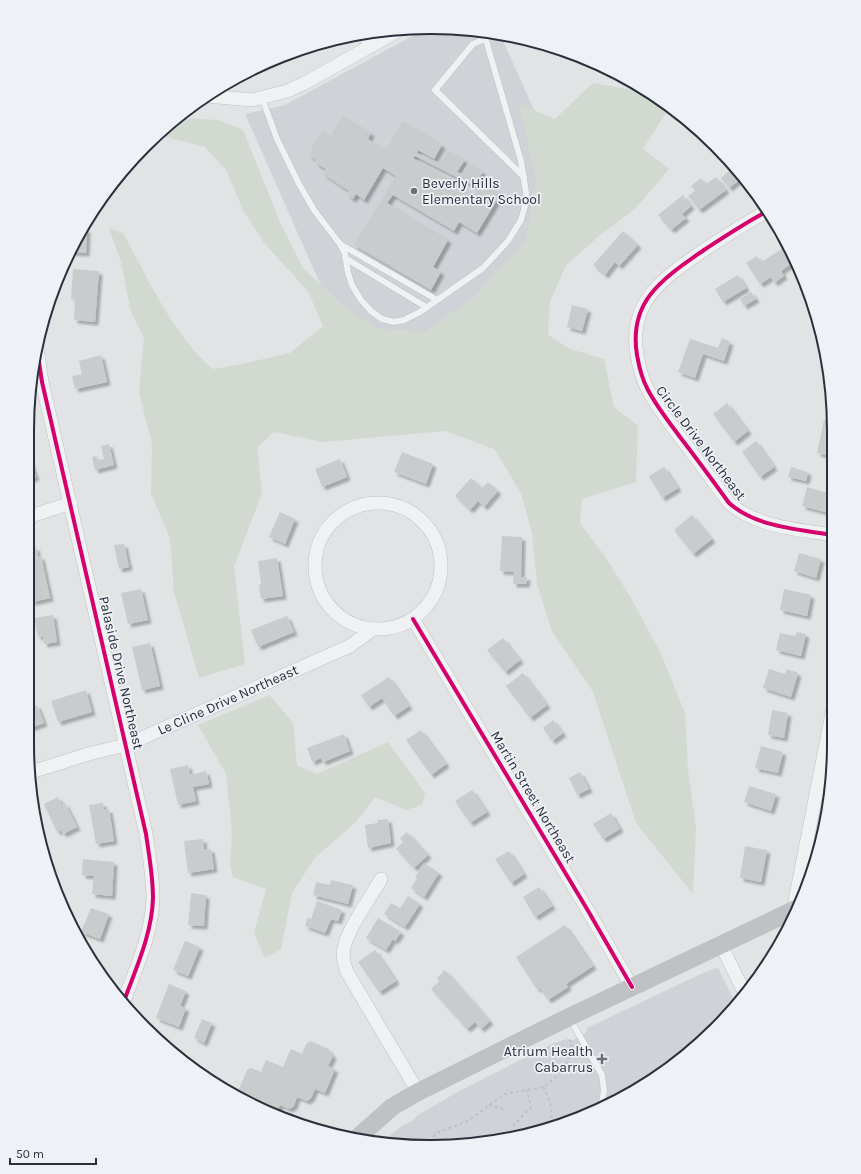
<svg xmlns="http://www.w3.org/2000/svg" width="861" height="1174" font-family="Karla,sans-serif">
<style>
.built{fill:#d0d2d8}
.green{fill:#d2d9d1}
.building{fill:#c9cbcd;filter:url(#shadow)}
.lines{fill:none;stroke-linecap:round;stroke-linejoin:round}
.lane-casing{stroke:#bfc1c3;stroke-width:7}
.street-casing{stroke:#bfc1c3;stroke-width:14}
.path{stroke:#bfc1c5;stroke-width:2;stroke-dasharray:3 3;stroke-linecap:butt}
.lane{stroke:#f0f1f2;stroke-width:6}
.street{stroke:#f0f1f2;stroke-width:13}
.secondary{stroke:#bfc1c5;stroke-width:18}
.cycleway-casing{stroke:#eef1f5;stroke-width:6}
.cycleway{stroke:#d6006c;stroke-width:4}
.poi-dot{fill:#6a6f77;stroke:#eef1f5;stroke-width:1.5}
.labels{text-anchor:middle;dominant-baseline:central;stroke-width:3.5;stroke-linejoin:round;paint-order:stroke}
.poi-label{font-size:14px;fill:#2a303c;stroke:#eef1f5;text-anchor:start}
.street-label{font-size:14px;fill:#2a303c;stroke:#eef1f5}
.rim{fill:none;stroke:#2a303c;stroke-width:2}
</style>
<defs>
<filter id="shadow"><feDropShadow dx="3.5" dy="3.5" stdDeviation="1" flood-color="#0004"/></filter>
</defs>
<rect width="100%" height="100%" fill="#e1e3e5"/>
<g class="built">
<polygon points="425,29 483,30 500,34 552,150 545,231 421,347 337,322 245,114 285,105"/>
<polygon points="718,968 737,1006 734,1009 676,1063 585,1116 483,1144 430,1147 382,1142 403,1125 412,1121 418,1115 459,1091 552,1044 567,1039 571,1041 586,1033 587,1028 705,972"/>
</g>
<g class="green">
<path d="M593,83L649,93L669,108L643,149L669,169L635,209L599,236L566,265L550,302L548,335L570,349L604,359L614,407L638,426L636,482L582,499L580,523L604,555L631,598L661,654L685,713L688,770L696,828L693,894L636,823L593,692L552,631L537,584L532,533L521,493L494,449L445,431L323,442L274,432L257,448L262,493L234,567L245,664L199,678L174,592L170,538L151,494L152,444L139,393L144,338L131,312L121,262L109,228L123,233C149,280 172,334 213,369L237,365L290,353L323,326L308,291L264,243L243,210L226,170L205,147L159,135L177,118L219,120L243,130L280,222L303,268L347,309L377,328L424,332L474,297L526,240L536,180L519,104L555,119Z"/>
<polygon points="270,695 293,723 297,765 317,774 388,742 425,793 422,805 406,810 375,797 357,821 314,859 292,893 281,949 265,958 254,933 266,889 233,877 230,864 232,832 226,774 198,725"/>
</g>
<g class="building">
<polygon points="343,116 371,133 368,139 386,150 403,121 442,145 434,159 418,150 417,153 440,164 448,151 465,160 457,172 462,174 468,163 483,172 474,186 415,156 413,158 474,195 482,183 484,185 485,183 487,185 486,186 496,192 497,190 499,192 498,193 500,195 477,233 459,222 454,231 393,195 389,200 387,203 448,240 433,267 441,272 431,290 354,245 396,176 383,168 364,200 356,194 353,199 347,195 349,191 323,174 326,169 315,163 316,160 309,156 313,149 311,148 323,131 330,136"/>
<polygon points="730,162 743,177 729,188 721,178 729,171 725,166"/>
<polygon points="716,177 726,190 699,210 688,196 695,191 691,186 701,178 706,184"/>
<polygon points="683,195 691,206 682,214 686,218 671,230 658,215"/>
<polygon points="83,229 87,229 86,253 70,252"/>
<polygon points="623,231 638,245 619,266 615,262 605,275 593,265"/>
<polygon points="782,249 791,264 781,271 784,276 774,283 771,277 760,284 746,263 757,256 761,262"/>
<polygon points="73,269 99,271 95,322 74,320 75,299 71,299"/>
<polygon points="738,275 746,288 723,302 715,289"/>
<polygon points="751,292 756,299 744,306 740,299"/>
<polygon points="572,305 588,309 582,331 567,327"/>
<polygon points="722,338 730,342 724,361 703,354 695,378 678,372 690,339 718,348"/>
<polygon points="101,355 107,382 75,389 72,376 82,374 79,361"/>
<polygon points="727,403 748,431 734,442 713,414"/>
<polygon points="824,420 831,422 831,456 817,453"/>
<polygon points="756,441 774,467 760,477 742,452"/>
<polygon points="109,444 114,465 95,470 92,457 97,456 98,460 104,459 101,446"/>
<polygon points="402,452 433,464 426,484 394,472"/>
<polygon points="29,457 36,477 28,480 28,458"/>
<polygon points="340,459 347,477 322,487 315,469"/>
<polygon points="664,467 678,488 662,498 649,476"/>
<polygon points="791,467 808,472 806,481 788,477"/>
<polygon points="471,478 482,488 488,482 498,491 484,507 478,501 470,510 455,496"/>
<polygon points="807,487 831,494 831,503 829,513 802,506"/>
<polygon points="280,512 295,519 285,544 269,537"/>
<polygon points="692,515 712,539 693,554 674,530"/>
<polygon points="502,536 522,537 521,577 527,577 526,584 513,584 514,572 500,571"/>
<polygon points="124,544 129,567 119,569 114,545"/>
<polygon points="36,547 38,557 41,556 50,598 32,602 27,583 27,549"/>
<polygon points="799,553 821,559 816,578 794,571"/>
<polygon points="277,558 283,596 261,599 259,585 261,584 258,561"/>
<polygon points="141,589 148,620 128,624 121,593"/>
<polygon points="784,589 811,595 807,616 780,610"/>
<polygon points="53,615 57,642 44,644 43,636 38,637 34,618"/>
<polygon points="287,616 294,632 258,647 251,630"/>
<polygon points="797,632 806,634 801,656 776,650 780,633 795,636"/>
<polygon points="503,638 520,660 505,672 487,650"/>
<polygon points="150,643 160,686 142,690 132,647"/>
<polygon points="769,669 785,674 787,669 798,673 791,697 763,688"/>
<polygon points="523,673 547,705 530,718 506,686"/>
<polygon points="389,677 409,706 394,716 382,698 369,707 361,695"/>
<polygon points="86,690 92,712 58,722 51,701"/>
<polygon points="37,705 44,723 27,729 27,709"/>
<polygon points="772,710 788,713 784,738 768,735"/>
<polygon points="553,720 563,733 552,741 543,728"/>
<polygon points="421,730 446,764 431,775 406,740"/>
<polygon points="344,734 350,751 323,762 321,758 312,762 307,748"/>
<polygon points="761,746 783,752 778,773 755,768"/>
<polygon points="188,765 190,775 206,771 209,784 193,787 196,801 178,805 170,769"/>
<polygon points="580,772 589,789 577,795 569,778"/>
<polygon points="749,786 776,794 771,811 744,802"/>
<polygon points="472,790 487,812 470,823 455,801"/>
<polygon points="58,797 62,805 65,803 77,827 63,834 61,830 57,832 44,804"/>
<polygon points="103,803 104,810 109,809 114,841 96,844 89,805"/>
<polygon points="611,813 620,829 603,839 593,824"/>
<polygon points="388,819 391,843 368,848 365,825 378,823 377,820"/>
<polygon points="407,832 428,855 414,868 396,849 403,842 400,838"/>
<polygon points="203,839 204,850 211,849 214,869 188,873 184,841"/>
<polygon points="745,846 767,850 761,882 740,878"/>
<polygon points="509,851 524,874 511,883 495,859"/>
<polygon points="83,859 114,862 112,896 92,894 94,876 82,875"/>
<polygon points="424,863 439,873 424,897 411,888 417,878 415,877"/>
<polygon points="331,880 353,885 348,904 313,895 316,882 330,885"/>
<polygon points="539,887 552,906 535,917 523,897"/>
<polygon points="191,893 206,895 204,926 188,925"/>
<polygon points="408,896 420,904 405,927 384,914 391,903 400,908"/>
<polygon points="317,901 342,910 338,921 331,919 325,933 305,926 308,917 311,919"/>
<polygon points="91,908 109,914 100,939 81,932"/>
<polygon points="378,918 401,932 395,941 393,939 386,950 366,938"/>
<polygon points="565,925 593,966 566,984 568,987 548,1000 540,988 537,989 516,957"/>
<polygon points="185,941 200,947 188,976 173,970"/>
<polygon points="375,950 396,981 379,992 358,962"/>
<polygon points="445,970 490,1021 481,1029 475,1022 467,1029 431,989 439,981 437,978"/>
<polygon points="169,984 186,991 180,1006 186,1008 179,1027 156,1018"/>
<polygon points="202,1019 212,1023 204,1043 194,1038"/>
<polygon points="311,1041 328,1049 333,1056 328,1066 335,1069 325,1093 315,1089 311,1098 307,1101 297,1097 294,1106 289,1109 280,1105 276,1113 251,1104 253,1100 245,1096 239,1089 247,1070 251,1068 261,1072 266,1060 283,1067 291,1049 302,1054 306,1044"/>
</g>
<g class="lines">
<g class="lane-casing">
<g id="lane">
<polyline points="485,39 473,44 435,90 524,177"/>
<polyline points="262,98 277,139 298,182 314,210 340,244 345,254 348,273 352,285 361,300 371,311 382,319 394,322 404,320 420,312 483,268 508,241 521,220 527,199 521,161 483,30"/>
<polyline points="340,244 437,300"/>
<polyline points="345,258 426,307"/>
<polyline points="570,1019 602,1075 604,1091 601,1107"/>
</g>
</g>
<g class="street-casing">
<g id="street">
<polyline points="364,35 371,46"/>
<polyline points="207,96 252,100 287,91 303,84 403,28"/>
<path d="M766,212C745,223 724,237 704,250C664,278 628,300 637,355C639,367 642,379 648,390C657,407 669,422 680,437C697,459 713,481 729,503C756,527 797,529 832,535"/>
<path d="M37,349L42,382L146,834C149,855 153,876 153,898C152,934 136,968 124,1001"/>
<circle cx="378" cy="566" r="63"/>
<polyline points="28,517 71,503"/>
<polyline points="413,619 587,909 632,987"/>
<polyline points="31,772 92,753 126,745 350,646 373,629"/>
<path d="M381,879C371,897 348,928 344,948C342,956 344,964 347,972L418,1092"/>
<polyline points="793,911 833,708"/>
<polyline points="721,945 745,994"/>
</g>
</g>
<g class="path">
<path d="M543,1087C550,1099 554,1111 550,1126"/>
<polyline points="489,1105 507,1110"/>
<polyline points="513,1126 531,1107 527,1090"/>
<polyline points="427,1147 436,1133 468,1121 504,1094 543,1087 550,1082 560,1073 568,1061 572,1042 567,1038"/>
</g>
<use href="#lane" class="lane"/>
<use href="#street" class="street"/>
<polyline class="secondary" points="355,1140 392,1107 418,1092 569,1017 796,909"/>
<g class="cycleway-casing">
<g id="cycleway">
<path d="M766,212C745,223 724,237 704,250C664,278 628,300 637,355C639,367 642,379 648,390C657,407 669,422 680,437C697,459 713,481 729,503C756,527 797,529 832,535"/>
<path d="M37,349L42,382L146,834C149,855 153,876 153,898C152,934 136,968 124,1001"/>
<polyline points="413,619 587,909 632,987"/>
</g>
</g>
<use href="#cycleway" class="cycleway"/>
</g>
<g class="poi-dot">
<circle cx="414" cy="191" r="4"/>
<path d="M600 1053h4v4h4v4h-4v4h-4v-4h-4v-4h4z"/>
</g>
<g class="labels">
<g class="poi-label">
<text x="422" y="183">Beverly Hills<tspan x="422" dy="16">Elementary School</tspan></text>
<text x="593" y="1051" text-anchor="end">Atrium Health<tspan x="593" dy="16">Cabarrus</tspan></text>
</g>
<g class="street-label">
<text transform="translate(701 443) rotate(53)">Circle Drive Northeast</text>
<text transform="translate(121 673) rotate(77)">Palaside Drive Northeast</text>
<text transform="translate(228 700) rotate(-24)">Le Cline Drive Northeast</text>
<text transform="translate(533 797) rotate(59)">Martin Street Northeast</text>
</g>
</g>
<path d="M0 0H861V1174H0ZM430 34H431A396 396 0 0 1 827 430V744A396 396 0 0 1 431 1140H430A396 396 0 0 1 34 744V430A396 396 0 0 1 430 34Z" fill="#eef1f5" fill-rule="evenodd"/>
<path class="rim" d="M430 34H431A396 396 0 0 1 827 430V744A396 396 0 0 1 431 1140H430A396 396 0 0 1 34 744V430A396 396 0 0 1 430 34Z"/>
<path d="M10 1158v6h86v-6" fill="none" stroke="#2a303c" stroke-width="2"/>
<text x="16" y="1158" font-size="12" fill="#2a303c" stroke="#eef1f5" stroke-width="3" paint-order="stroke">50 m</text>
</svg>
